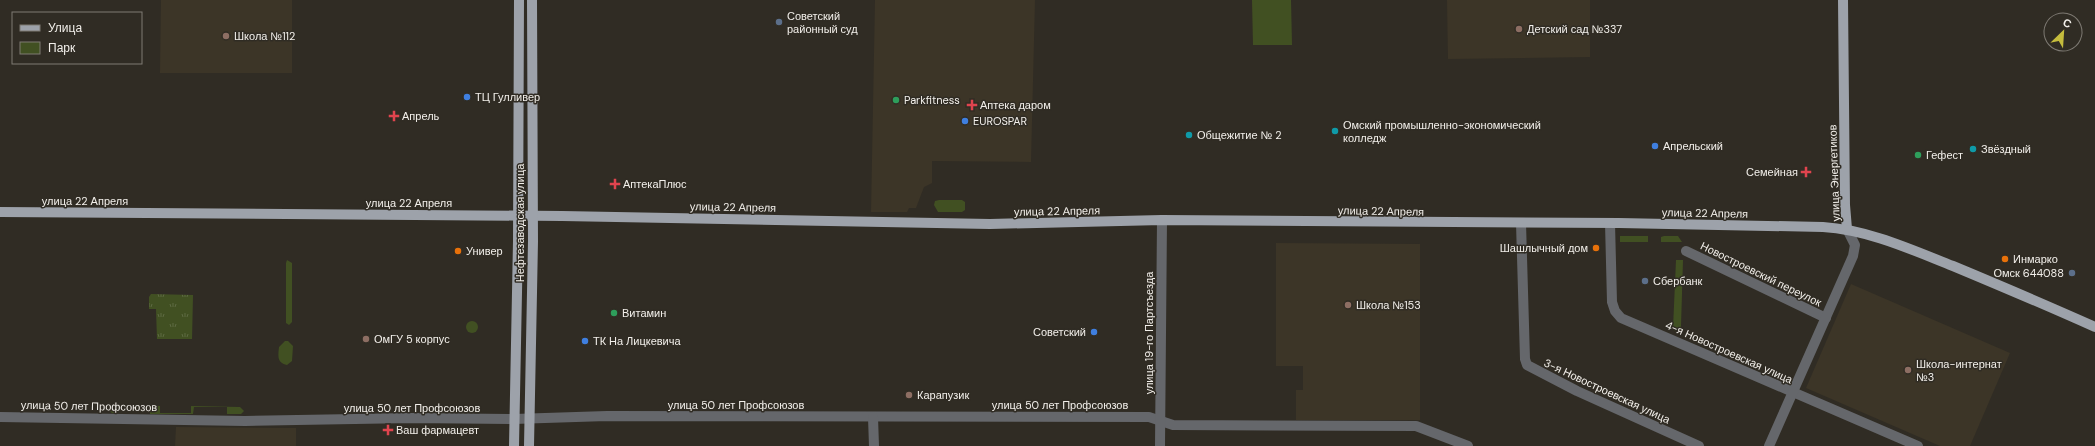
<svg xmlns="http://www.w3.org/2000/svg" width="2095" height="446" font-family="'DM Sans',sans-serif">
<style>
.built{fill:#3c3527}
.green{fill:#415022}
.park{fill:url(#park-tufts)}
.lines{fill:none;stroke-linecap:round;stroke-linejoin:round}
.minor{stroke:#65676b;stroke-width:10}
.major{stroke:#9da2aa;stroke-width:10}
.service-dot{fill:#5c6f8a;stroke:#302c24;stroke-width:1.5}
.education-dot{fill:#8d6e63;stroke:#302c24;stroke-width:1.5}
.shop-dot{fill:#3f7fe0;stroke:#302c24;stroke-width:1.5}
.leisure-dot{fill:#2e9e5b;stroke:#302c24;stroke-width:1.5}
.health-dot{fill:#e0444e;stroke:#302c24;stroke-width:1.5}
.culture-dot{fill:#0f9aa8;stroke:#302c24;stroke-width:1.5}
.food-dot{fill:#e8710a;stroke:#302c24;stroke-width:1.5}
.labels{text-anchor:middle;dominant-baseline:central;stroke-width:3;stroke-linejoin:round;paint-order:stroke}
.poi-label{font-size:11px;fill:#f2efea;stroke:#302c24;text-anchor:start}
.street-label{font-size:11px;fill:#f2efea;stroke:#302c24}
</style>
<defs>
<pattern id="park-tufts" width="24" height="20" patternUnits="userSpaceOnUse"><rect width="24" height="20" fill="#415022"/><path d="M3 7l-1-3M5 7V3M7 7l1-3M15 17l-1-3M17 17v-4M19 17l1-3" fill="none" stroke="#5d6a42"/></pattern>
</defs>
<rect width="100%" height="100%" fill="#302c24"/>
<g class="built">
<polygon points="161,0 292,0 292,73 160,73"/>
<polygon points="875,0 1035,0 1031,162 932,161 932,183 924,187 916,208 909,208 907,212 871,212"/>
<polygon points="1447,0 1590,0 1590,57 1448,59"/>
<polygon points="1276,243 1420,244 1420,420 1296,420 1296,390 1303,390 1303,366 1276,366"/>
<polygon points="1851,284 2010,353 1970,446 1940,446 1806,388"/>
<polygon points="176,427 296,428 296,446 175,446"/>
</g>
<g class="green">
<polygon points="1252,0 1291,0 1292,45 1253,45"/>
<polygon points="939,200 962,200 965,202 965,210 962,212 938,212 934,205 935,201"/>
<rect x="1620" y="236" width="28" height="6"/>
<polygon points="1664,236 1678,236 1682,242 1661,242 1661,237"/>
<polygon points="287,260 292,263 292,322 289,325 286,323 286,263"/>
<polygon points="1676,260 1683,260 1681,326 1679,331 1675,331 1673,328"/>
<circle cx="472" cy="327" r="6"/>
<path d="M285,341H288L293,346L292,361L287,365C277,363 278,356 279,347Z"/>
<polygon points="112,405 160,406 160,413 191,413 191,406 240,407 244,411 241,414 227,414 227,407 194,407 193,414 150,414 150,407 117,406 117,413 112,413 108,409"/>
</g>
<polygon class="park" points="151,294 193,295 192,339 157,339 156,309 149,309 149,297"/>
<g class="lines">
<g class="minor">
<polyline points="1521,223 1525,359 1527,365 1577,391 1699,446"/>
<polyline points="1610,223 1612,302 1615,311 1621,318 1918,446"/>
<polyline points="1686,251 1826,318"/>
<polyline points="0,417 245,421 412,418 514,419 607,416 1149,417 1173,425 1416,426 1468,446"/>
<polyline points="873,417 874,446"/>
<polyline points="1160,446 1162,220"/>
<polyline points="1769,446 1853,256 1855,245 1847,229"/>
</g>
<g class="major">
<polyline points="1843,0 1845,205 1847,229"/>
<path d="M0,212L562,216L990,224L1162,220L1619,223L1823,227C1869,230 1910,249 1953,266C2001,286 2048,306 2095,327"/>
<polyline points="514,446 518,241 519,0"/>
<polyline points="529,446 533,241 532,0"/>
</g>
</g>
<g class="service-dot">
<circle cx="779" cy="22" r="4"/>
<circle cx="2072" cy="273" r="4"/>
<circle cx="1645" cy="281" r="4"/>
</g>
<g class="education-dot">
<circle cx="1519" cy="29" r="4"/>
<circle cx="226" cy="36" r="4"/>
<circle cx="1348" cy="305" r="4"/>
<circle cx="366" cy="339" r="4"/>
<circle cx="1908" cy="370" r="4"/>
<circle cx="909" cy="395" r="4"/>
</g>
<g class="shop-dot">
<circle cx="467" cy="97" r="4"/>
<circle cx="965" cy="121" r="4"/>
<circle cx="1655" cy="146" r="4"/>
<circle cx="1094" cy="332" r="4"/>
<circle cx="585" cy="341" r="4"/>
</g>
<g class="leisure-dot">
<circle cx="896" cy="100" r="4"/>
<circle cx="1918" cy="155" r="4"/>
<circle cx="614" cy="313" r="4"/>
</g>
<g class="health-dot">
<path d="M970 99h4v4h4v4h-4v4h-4v-4h-4v-4h4z"/>
<path d="M392 110h4v4h4v4h-4v4h-4v-4h-4v-4h4z"/>
<path d="M1804 166h4v4h4v4h-4v4h-4v-4h-4v-4h4z"/>
<path d="M613 178h4v4h4v4h-4v4h-4v-4h-4v-4h4z"/>
<path d="M386 424h4v4h4v4h-4v4h-4v-4h-4v-4h4z"/>
</g>
<g class="culture-dot">
<circle cx="1335" cy="131" r="4"/>
<circle cx="1189" cy="135" r="4"/>
<circle cx="1973" cy="149" r="4"/>
</g>
<g class="food-dot">
<circle cx="1596" cy="248" r="4"/>
<circle cx="458" cy="251" r="4"/>
<circle cx="2005" cy="259" r="4"/>
</g>
<g class="labels">
<g class="poi-label">
<text x="787" y="16">Советский<tspan x="787" dy="13">районный суд</tspan></text>
<text x="1527" y="29">Детский сад №337</text>
<text x="234" y="36">Школа №112</text>
<text x="475" y="97">ТЦ Гулливер</text>
<text x="904" y="100">Parkfitness</text>
<text x="980" y="105">Аптека даром</text>
<text x="402" y="116">Апрель</text>
<text x="973" y="121">EUROSPAR</text>
<text x="1343" y="125">Омский промышленно-экономический<tspan x="1343" dy="13">колледж</tspan></text>
<text x="1197" y="135">Общежитие № 2</text>
<text x="1663" y="146">Апрельский</text>
<text x="1981" y="149">Звёздный</text>
<text x="1926" y="155">Гефест</text>
<text x="1798" y="172" text-anchor="end">Семейная</text>
<text x="623" y="184">АптекаПлюс</text>
<text x="1588" y="248" text-anchor="end">Шашлычный дом</text>
<text x="466" y="251">Универ</text>
<text x="2013" y="259">Инмарко</text>
<text x="2064" y="273" text-anchor="end">Омск 644088</text>
<text x="1653" y="281">Сбербанк</text>
<text x="1356" y="305">Школа №153</text>
<text x="622" y="313">Витамин</text>
<text x="1086" y="332" text-anchor="end">Советский</text>
<text x="374" y="339">ОмГУ 5 корпус</text>
<text x="593" y="341">ТК На Лицкевича</text>
<text x="1916" y="364">Школа-интернат<tspan x="1916" dy="13">№3</tspan></text>
<text x="917" y="395">Карапузик</text>
<text x="396" y="430">Ваш фармацевт</text>
</g>
<g class="street-label">
<text transform="translate(1834 173) rotate(-92)">улица Энергетиков</text>
<text x="85" y="201">улица 22 Апреля</text>
<text x="409" y="203">улица 22 Апреля</text>
<text transform="translate(733 207) rotate(1)">улица 22 Апреля</text>
<text transform="translate(1057 211) rotate(-1)">улица 22 Апреля</text>
<text transform="translate(1381 211) rotate(1)">улица 22 Апреля</text>
<text transform="translate(1705 213) rotate(1)">улица 22 Апреля</text>
<text transform="translate(520 223) rotate(-90)">Нефтезаводская улица</text>
<text transform="translate(1761 274) rotate(26)">Новостроевский переулок</text>
<text transform="translate(1149 333) rotate(-90)">улица 19-го Партсъезда</text>
<text transform="translate(1729 352) rotate(24)">4-я Новостроевская улица</text>
<text transform="translate(1607 391) rotate(25)">3-я Новостроевская улица</text>
<text x="736" y="405">улица 50 лет Профсоюзов</text>
<text x="1060" y="405">улица 50 лет Профсоюзов</text>
<text transform="translate(89 406) rotate(1)">улица 50 лет Профсоюзов</text>
<text x="412" y="408">улица 50 лет Профсоюзов</text>
</g>
</g>
<rect x="12" y="12" width="130" height="52" fill="#302c24" stroke="#7e7a73"/>
<rect x="20" y="25" width="20" height="6" fill="#9da2aa" stroke="#7e7a73"/>
<text x="48" y="32" font-size="12" fill="#f2efea">Улица</text>
<rect x="20" y="42" width="20" height="12" fill="#415022" stroke="#7e7a73"/>
<text x="48" y="52" font-size="12" fill="#f2efea">Парк</text>
<g transform="translate(2063 32) rotate(25)"><circle r="19" fill="#302c24" stroke="#7e7a73"/>
<path d="M0-3L7 15L0 10L-7 15Z" fill="#c5bc3d"/>
<text y="-6" font-size="11" font-weight="bold" text-anchor="middle" fill="#f2efea">С</text>
</g>
</svg>
